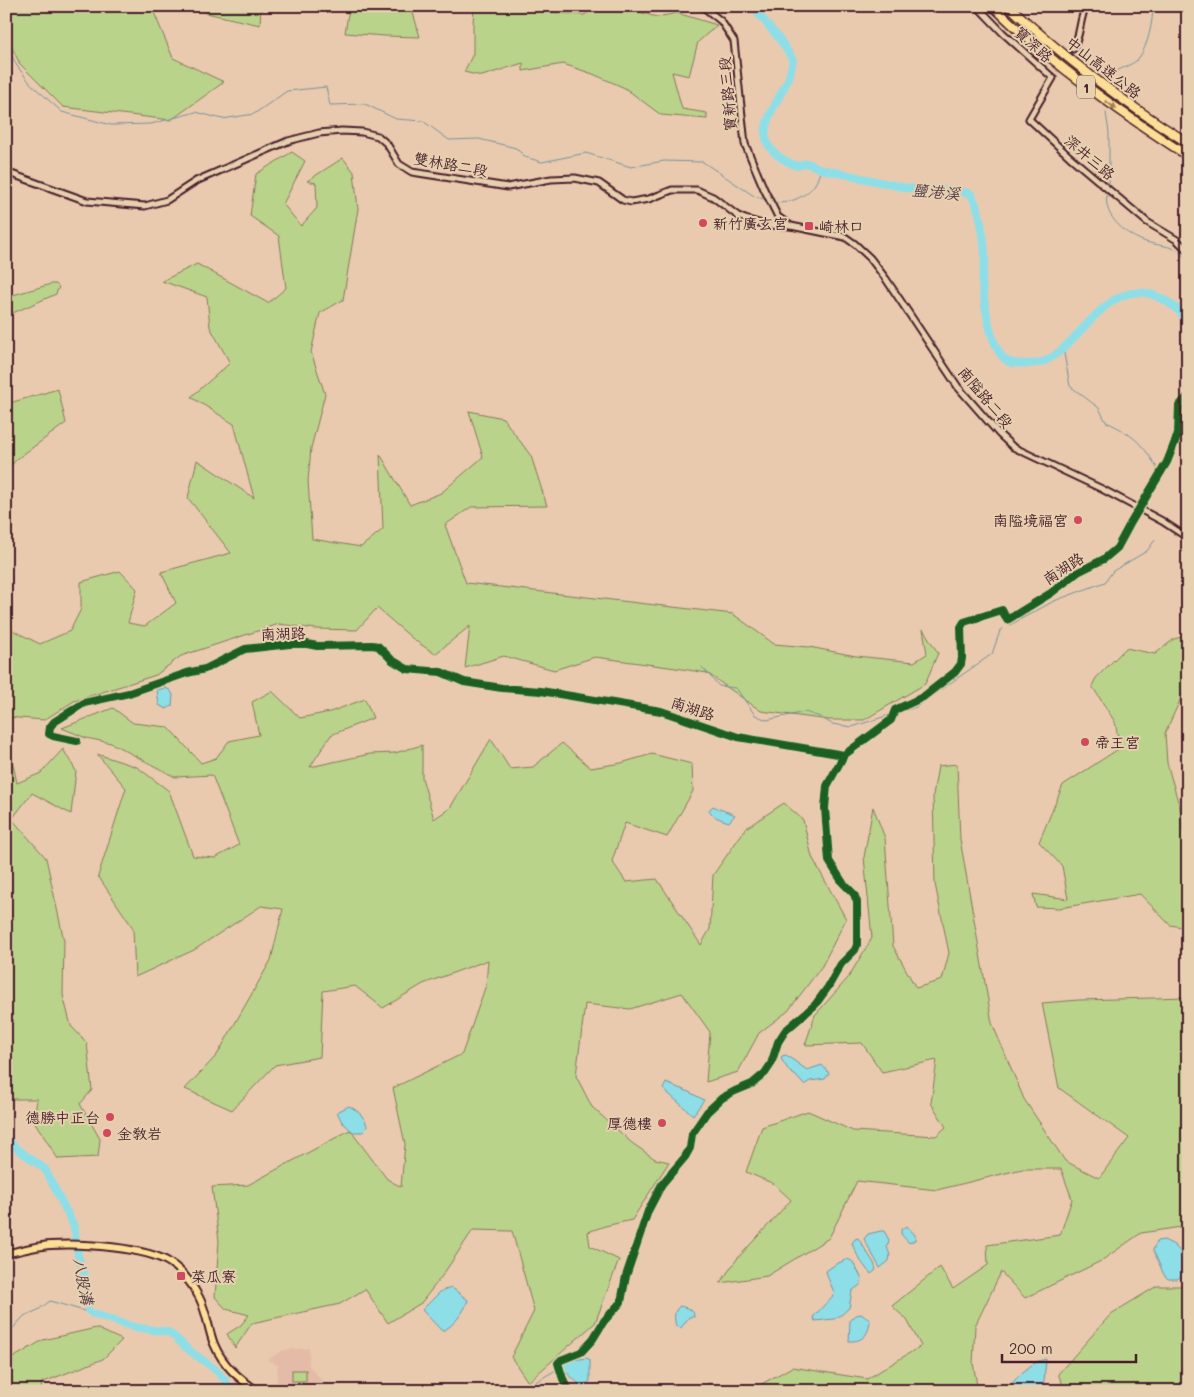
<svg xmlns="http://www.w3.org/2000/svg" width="1194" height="1397" font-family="Mali,'LXGW WenKai TC',sans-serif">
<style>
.built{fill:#e3bba6}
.green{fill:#bad38a;stroke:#82795a}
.water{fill:#8edee8;stroke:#73929c}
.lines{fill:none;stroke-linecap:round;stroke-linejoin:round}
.stream{stroke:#73929c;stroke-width:1}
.river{stroke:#8edee8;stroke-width:8}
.minor-tunnel{stroke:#caa895;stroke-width:5;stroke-dasharray:5 2.5;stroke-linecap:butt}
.minor-casing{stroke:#4a1f2b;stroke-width:9}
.major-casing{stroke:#4a1f2b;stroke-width:10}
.highway-casing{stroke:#4a1f2b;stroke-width:11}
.minor{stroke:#e6d0b0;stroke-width:5}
.major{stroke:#fdde96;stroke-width:6}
.highway{stroke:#fdde96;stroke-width:8}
.cycleway-casing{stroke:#e6d0b0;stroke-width:11}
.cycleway{stroke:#1b5e20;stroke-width:8}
.oneway{fill:#a47e60}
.poi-dot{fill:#d1495b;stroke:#e6d0b0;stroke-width:2}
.labels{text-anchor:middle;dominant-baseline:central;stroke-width:4;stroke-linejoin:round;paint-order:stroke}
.shield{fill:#e6d0b0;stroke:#795453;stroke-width:1}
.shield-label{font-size:14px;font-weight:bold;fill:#4a1f2b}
.street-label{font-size:15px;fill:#4a1f2b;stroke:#e6d0b0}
.poi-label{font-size:15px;fill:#4a1f2b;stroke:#e6d0b0;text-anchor:start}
.water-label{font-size:16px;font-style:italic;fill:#543c47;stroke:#e6d0b0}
</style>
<rect width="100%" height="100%" fill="#eacaaf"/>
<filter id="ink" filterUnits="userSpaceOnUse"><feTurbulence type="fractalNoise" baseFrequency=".02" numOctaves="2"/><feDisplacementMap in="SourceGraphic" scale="10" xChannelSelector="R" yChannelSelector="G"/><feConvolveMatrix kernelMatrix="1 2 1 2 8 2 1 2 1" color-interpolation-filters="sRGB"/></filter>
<g filter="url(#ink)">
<polygon class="built" points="309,1348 309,1366 327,1386 327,1391 276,1391 278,1364 276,1365 271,1360 269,1362 267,1360 283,1350"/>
<g class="green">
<polygon points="6,6 162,6 153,10 173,58 224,82 171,120 63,107 20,64 6,36"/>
<polygon points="194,6 261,6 260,25 206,13"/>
<polygon points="346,6 411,6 420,37 385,36 345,33 349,8"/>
<polygon points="474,6 534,6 539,11 584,15 599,6 629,6 632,10 657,17 677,13 717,25 698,42 689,76 672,72 682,109 707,113 707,119 661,115 625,88 593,74 563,64 523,71 523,63 482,76 464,72 473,54 473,26"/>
<polygon points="292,152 305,161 283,204 301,226 317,208 316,183 307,181 343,158 354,172 358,209 343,300 320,313 311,352 325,394 311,448 308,481 312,539 361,547 383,529 380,454 410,505 441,493 483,457 469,411 503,418 531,456 547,506 471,507 445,525 466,583 733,614 774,644 809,647 856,656 914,662 927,654 923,629 938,653 925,684 864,720 829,720 761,711 707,673 676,668 595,657 554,670 504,656 465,668 470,626 435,654 413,639 377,608 357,630 316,629 279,624 181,656 156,675 74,701 44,720 6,717 6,627 40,644 70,631 81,609 81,582 120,571 137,589 128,623 145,626 176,603 161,572 231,553 188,498 197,460 254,498 234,424 191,397 230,363 210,327 207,297 162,281 197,264 268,303 286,288 279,236 250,216 256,174"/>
<polygon points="51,284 56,284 59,287 56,294 6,316 6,297"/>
<polygon points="58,389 66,423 17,459 6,471 6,404"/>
<polygon points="1188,635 1188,683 1165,733 1167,763 1181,812 1183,831 1188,834 1188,928 1170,925 1140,894 1060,908 1036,907 1033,894 1068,899 1062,866 1039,842 1063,785 1120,748 1115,722 1092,686 1096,678 1126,648 1155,654 1174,639"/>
<polygon points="272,691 300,718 330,712 365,699 373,718 331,735 310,767 370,754 395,753 422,745 422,778 434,819 450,808 491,739 510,769 533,767 562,743 591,768 621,763 652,754 692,764 693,791 667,837 625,823 612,861 626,882 657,879 701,945 710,929 713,875 746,828 784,803 803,820 812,857 846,919 822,966 788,1011 759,1033 738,1072 706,1082 710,1032 682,993 630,1009 585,1004 576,1076 592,1107 632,1143 655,1159 669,1162 632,1220 605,1226 588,1232 590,1246 619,1260 595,1323 528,1382 511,1357 534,1311 512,1231 473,1230 442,1276 421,1303 388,1323 365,1289 340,1304 252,1323 235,1348 227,1334 241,1325 249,1315 226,1309 215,1297 219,1241 212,1187 248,1185 350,1130 387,1179 401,1187 405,1144 393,1088 462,1054 486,985 488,960 423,984 383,1008 355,986 323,991 320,1057 275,1065 232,1110 185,1089 217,1055 271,960 283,909 261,906 194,950 135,977 133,928 98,876 126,788 97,754 137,767 169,791 193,856 215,858 239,845 212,775 175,777 111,743 86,738 62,728 113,708 133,723 168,727 201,763 216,758 229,741 259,735 252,702"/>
<polygon points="6,732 17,783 41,773 63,749 76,771 71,814 32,793 12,819 46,858 64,941 63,995 71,1026 87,1043 92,1090 80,1104 100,1139 98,1157 58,1159 34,1121 37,1099 6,1099"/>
<polygon points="957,764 960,839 992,1023 1024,1099 1065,1161 1099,1178 1129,1138 1059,1088 1042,1003 1079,1000 1188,997 1188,1239 1181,1227 1141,1233 1101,1261 1025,1298 1001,1272 975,1326 973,1363 978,1391 749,1391 792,1367 867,1379 921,1346 907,1320 892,1306 940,1267 953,1289 988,1265 987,1245 1060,1235 1072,1199 1061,1169 1022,1169 937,1190 857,1181 829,1238 767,1276 720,1283 737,1259 791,1200 774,1184 746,1172 762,1127 808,1111 853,1131 936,1136 946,1127 931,1103 937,1060 882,1072 862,1043 805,1045 815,1015 848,978 872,938 864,857 873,807 885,838 893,946 916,988 942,980 949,953 935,884 933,795 938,766"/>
<polygon points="1157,1286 1188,1286 1188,1391 1066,1391 1058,1374 1111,1314"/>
<polygon points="96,1328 122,1340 103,1359 41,1383 42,1391 6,1391 6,1362 43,1340"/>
<rect x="292" y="1370" width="14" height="11"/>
<polygon points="709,1383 737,1391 696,1391"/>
</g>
<g class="water">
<polygon points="165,688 170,690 173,695 172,706 166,709 159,705 157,690"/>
<path d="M713,806C720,810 727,811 735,815L729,822C720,819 714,818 709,810Z"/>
<polygon points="786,1055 807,1070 822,1065 829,1073 825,1079 810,1081 804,1085 796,1076 790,1072 781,1059 782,1056"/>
<polygon points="666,1083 689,1092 704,1100 693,1115 663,1089"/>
<path d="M349,1106C357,1110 367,1118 367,1128L363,1132H353L342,1122L337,1112Z"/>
<polygon points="907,1226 915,1235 915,1240 909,1243 901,1234 901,1229"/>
<polygon points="881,1231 884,1231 889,1240 887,1247 890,1255 889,1261 880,1268 864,1239 868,1234"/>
<path d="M858,1238L874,1263L876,1270L871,1274C863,1265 856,1255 852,1243L855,1239Z"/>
<polygon points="1164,1240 1174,1245 1188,1260 1188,1272 1177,1279 1168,1279 1164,1275 1153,1250 1157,1241"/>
<polygon points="848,1259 853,1262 862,1279 860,1285 852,1291 849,1308 841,1315 834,1319 815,1321 813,1317 832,1297 834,1292 828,1278 826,1271 836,1264"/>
<path d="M451,1287L468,1300C465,1311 453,1327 442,1331L422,1310L440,1292Z"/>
<path d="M680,1306C686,1308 695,1309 694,1317H689L681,1328L676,1326C674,1318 673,1311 680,1306Z"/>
<path d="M861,1314L870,1320C869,1333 864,1342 849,1341L850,1321L856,1315Z"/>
<polygon points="587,1358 590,1360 590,1381 582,1387 564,1370 560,1370 561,1363 566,1361"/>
<path d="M1046,1359L1043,1391H1012L1009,1387C1018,1376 1032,1361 1046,1359Z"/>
</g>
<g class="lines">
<g class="stream">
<polyline points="6,44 17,66 31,84 62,112 111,125 151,124 196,112 222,119 254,114 287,91 326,87 330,105 365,104 396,119 423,121 449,140 479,139 516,148 525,157 542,162 586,153 631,167 664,161 703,162 754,196 767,200"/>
<path d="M1117,71C1123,67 1134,64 1138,59C1148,47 1153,21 1153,6"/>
<polyline points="1106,113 1109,133 1109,185"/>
<path d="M1107,193C1107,197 1106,201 1107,205C1110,222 1130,237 1146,242C1162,247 1176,244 1188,260"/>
<path d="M773,202C786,206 808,196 815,184C818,180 819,173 821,169"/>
<polyline points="1181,313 1188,296"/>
<path d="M1063,348L1070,386L1099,408L1106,422C1132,433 1145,446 1158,470"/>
<polyline points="1010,625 1054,601 1105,582 1113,571 1147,551 1155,540"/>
<polyline points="702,667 719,686 736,688 755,715 767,720 805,712 820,717 832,724 852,727 889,715"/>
<polyline points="898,713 916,707 992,654 1000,631 1003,629"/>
<polyline points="6,1336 24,1316 38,1310 50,1301 91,1313"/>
<polyline points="528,1391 532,1384 556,1370"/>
</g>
<g class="river">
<path d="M752,6L781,41L793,60C791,67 791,73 788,79C771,116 743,144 797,166L807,163L821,169L907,188L955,190L971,194C977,205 981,217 982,230C984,239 985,250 985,260C984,267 982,275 982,283C984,301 991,361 1013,363C1024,364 1037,365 1047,360C1084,340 1109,275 1158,297C1170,302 1183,312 1188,325"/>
<path d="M6,1137L16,1148L45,1169L74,1226L78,1255L87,1283L88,1310L91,1313L134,1327L168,1332C176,1336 181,1344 189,1350C205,1363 222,1370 231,1391"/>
</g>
<polyline class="minor-tunnel" points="1053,78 1073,49"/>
<g class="minor-casing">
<g id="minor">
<polyline points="702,6 721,21 734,41 745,144 764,189 778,217 791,226 845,237 855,244 870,258 886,279 958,387 1000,435 1013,447 1102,489 1162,521 1188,538"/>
<polyline points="977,6 1003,33 1053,78 1029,119 1070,157 1147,222 1177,240 1188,251"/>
<path d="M1073,49C1081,35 1079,20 1086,6"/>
<polyline points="6,172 87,201 145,206 167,200 196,181 288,141 319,133 342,131 362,132 378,136 387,144 399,164 412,172 508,187 551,179 575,178 599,183 623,200 631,202 649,199 672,190 697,190 713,197 738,216 745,219 766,225 791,226"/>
<polyline points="77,741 53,736 49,734 50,727 54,722 84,703 129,693 187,673 205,669 245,649 290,644 307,644 317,646 372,645 378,646 392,660 407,669 441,672 464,682 502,688 541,691 661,711 738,737 844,755 891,720 895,710 923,697 955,672 961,664 962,658 961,627 964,622 1002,610 1007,620 1051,593 1078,572 1104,559 1117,548 1130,524 1167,462 1178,434 1179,406 1188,396"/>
</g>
</g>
<g class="major-casing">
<path id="major" d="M6,1254C21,1250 36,1246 51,1245C79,1243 147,1247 170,1263C183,1271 192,1284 199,1297C207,1312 208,1329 214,1344C223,1366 239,1378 257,1391"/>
</g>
<g class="highway-casing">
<g id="highway">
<path d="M993,6C1052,64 1118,111 1188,156"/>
<path d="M1009,6C1064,58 1124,103 1188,143"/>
</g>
</g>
<use href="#minor" class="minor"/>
<use href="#major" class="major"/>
<use href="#highway" class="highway"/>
<g class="cycleway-casing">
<g id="cycleway">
<polyline points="77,741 53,736 49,734 50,727 54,722 84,703 129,693 187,673 205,669 245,649 290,644 307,644 317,646 372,645 378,646 392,660 407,669 441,672 464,682 502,688 541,691 661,711 738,737 844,755"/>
<polyline points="570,1391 563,1379 558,1363 561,1360 581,1352 593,1339 604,1321 621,1302 626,1276 648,1211 662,1184 685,1157 690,1148 692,1134 707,1112 722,1098 735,1091 752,1084 765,1073 771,1064 778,1042 785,1031 815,1005 828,987 841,964 855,950 857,945 857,902 854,894 843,883 829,861 825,808 827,786 844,755 891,720 895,710 923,697 955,672 961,664 962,658 961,627 964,622 1002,610 1007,620 1051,593 1078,572 1104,559 1117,548 1130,524 1167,462 1178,434 1179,406 1188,396"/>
</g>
</g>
<use href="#cycleway" class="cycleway"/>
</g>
<defs><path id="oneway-solid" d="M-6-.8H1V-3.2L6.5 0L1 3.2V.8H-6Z" transform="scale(1.25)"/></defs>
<use class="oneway" href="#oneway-solid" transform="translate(1111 105) rotate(36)"/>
</g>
<g class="poi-dot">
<circle cx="703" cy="223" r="5"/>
<rect x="804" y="221" width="10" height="10" rx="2.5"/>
<circle cx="1078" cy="520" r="5"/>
<circle cx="1085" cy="742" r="5"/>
<circle cx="110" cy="1117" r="5"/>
<circle cx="662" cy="1123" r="5"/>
<circle cx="107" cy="1133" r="5"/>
<rect x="176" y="1271" width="10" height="10" rx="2.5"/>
</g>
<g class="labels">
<rect class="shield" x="1077" y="75.5" width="18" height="23" rx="4"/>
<g class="shield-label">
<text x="1086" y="87">1</text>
</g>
<g class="street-label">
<text transform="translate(1034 44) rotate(42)">寶深路</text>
<text transform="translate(1104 67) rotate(38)">中山高速公路</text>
<text transform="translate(727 94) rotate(-95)">寶新路三段</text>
<text transform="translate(1090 157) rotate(40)">深井三路</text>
<text transform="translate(451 164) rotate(10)">雙林路二段</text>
<text transform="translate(986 397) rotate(50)">南隘路二段</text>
<text transform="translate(1063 568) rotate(-33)">南湖路</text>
<text transform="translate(283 633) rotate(-2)">南湖路</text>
<text transform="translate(693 708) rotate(18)">南湖路</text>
</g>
<g class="poi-label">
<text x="713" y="223">新竹廣玄宮</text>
<text x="819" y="226">崎林口</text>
<text x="1068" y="520" text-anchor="end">南隘境福宮</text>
<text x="1095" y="742">帝王宮</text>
<text x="100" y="1117" text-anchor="end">德勝中正台</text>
<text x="652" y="1123" text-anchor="end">厚德樓</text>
<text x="117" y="1133">金教岩</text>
<text x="191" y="1276">菜瓜寮</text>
</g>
<g class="water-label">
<text transform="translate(936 191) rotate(5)">鹽港溪</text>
<text transform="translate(84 1281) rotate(79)">八股溝</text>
</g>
</g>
<rect width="1194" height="1397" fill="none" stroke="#e6d0b0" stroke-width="25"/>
<rect x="12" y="12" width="1169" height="1372" fill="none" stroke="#4a1f2b" stroke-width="2" filter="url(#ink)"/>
<path d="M1002 1354v8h134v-8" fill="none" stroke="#4a1f2b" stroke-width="2.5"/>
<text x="1009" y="1354" font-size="15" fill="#4a1f2b" stroke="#e6d0b0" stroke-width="4" paint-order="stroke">200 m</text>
</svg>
